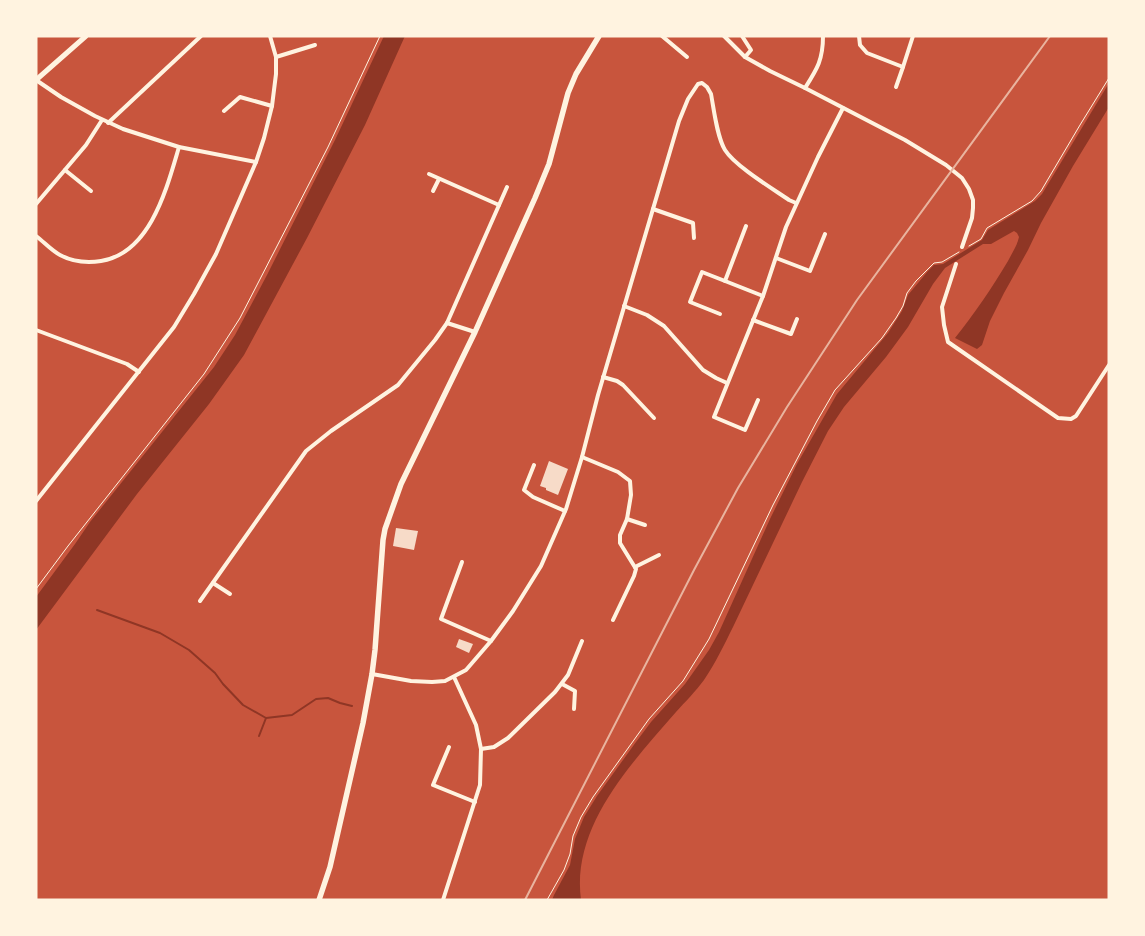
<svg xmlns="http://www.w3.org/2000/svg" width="1145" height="936" font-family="Figtree,sans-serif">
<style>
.water{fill:#8f3625}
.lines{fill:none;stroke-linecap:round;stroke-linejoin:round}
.stream{stroke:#8f3625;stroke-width:2}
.building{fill:#f7dbc8}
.path{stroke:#fff3e0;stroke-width:1}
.minor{stroke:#fff3e0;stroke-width:4}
.tertiary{stroke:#fff3e0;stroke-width:5}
.secondary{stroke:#fff3e0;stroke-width:5.5}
.rail{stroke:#e9b49f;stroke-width:2}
</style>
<rect width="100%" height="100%" fill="#c8553d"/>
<g class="water">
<polygon points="384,36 405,36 365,125 307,238 244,355 209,404 137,494 36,630 36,597 75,544 90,522 214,367 235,335 267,275 335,140"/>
<path d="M1109,83V107L1073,166L1041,223L1028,250L1004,293L990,321L982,345L977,349L955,338C974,314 992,288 1008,261C1012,253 1017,246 1019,237L1017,233L1014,231L991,244H983L945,268L933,284L908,327L886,357L844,407L828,431L802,482L733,627C724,645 715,664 704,680C696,691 685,702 676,712C632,763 571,826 581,900H552L554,895L570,865L575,839L584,817L597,796L636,742L651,722L685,684L709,650L719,632L770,519L797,464L837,394L888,333L902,311L908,295L928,271L934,265L943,264L982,240L988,230L1035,201L1042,194Z"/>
</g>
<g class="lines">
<g class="stream">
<polyline points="97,610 160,633 189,650 215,673 223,684 243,705 266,718 292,715 316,699 328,698 340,703 352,706"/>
<polyline points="259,736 266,718"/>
</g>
</g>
<g class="building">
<polygon points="549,461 568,469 558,495 546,490 546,488 540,486"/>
<polygon points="396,528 418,531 414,550 393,546"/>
<polygon points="459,639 473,644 469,653 456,647"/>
</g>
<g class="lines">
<g class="path">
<polyline points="969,246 981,239 987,228 1032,201 1041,191 1080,125 1109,78"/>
<polyline points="36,589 68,546 204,374 240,318 328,147 380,36"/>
<polyline points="547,900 564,870 570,854 573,836 581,817 593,797 649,719 683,681 709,639 773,505 817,421 835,390 882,338 896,318 903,306 907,293 916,281 934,263 942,262 959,252"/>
</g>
<g class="minor">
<polyline points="662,36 687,57"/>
<polyline points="724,36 745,57 770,71 805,88 905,140 946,165 962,178 969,189 973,200 973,208 972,218 962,247"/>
<polyline points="742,36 751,50 745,57"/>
<polyline points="859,36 860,45 867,53 903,67 896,87"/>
<polyline points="276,57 315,45"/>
<polyline points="903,67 913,36"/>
<polyline points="36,80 61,97 95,116 123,129 179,147 256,162"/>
<path d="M805,88C817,69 823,60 823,36"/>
<polyline points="224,111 240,97 272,106"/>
<polyline points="108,123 201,36"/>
<polyline points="65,170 91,191"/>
<polyline points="429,174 499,205"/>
<polyline points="433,191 439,179"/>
<polyline points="36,204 86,145 102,120"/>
<polyline points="653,209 693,223 694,238"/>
<polyline points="746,226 725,281 763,296"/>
<path d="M36,236C44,242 52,251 60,255C73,262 87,263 101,261C151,253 167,187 179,147"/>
<polyline points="776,258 810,271 825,234"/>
<polyline points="956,264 942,307 944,325 948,342 1058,418 1071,419 1076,416 1109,365"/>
<polyline points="624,306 647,315 664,326 703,370 716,378 727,383"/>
<polyline points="720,314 690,302 702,272 725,281"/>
<polyline points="753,320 791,334 797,319"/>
<polyline points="447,323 475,332"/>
<polyline points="36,330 127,364 139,372"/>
<polyline points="603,377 617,381 623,385 654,418"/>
<polyline points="758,400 745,430 714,417 763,296 786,227 818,157 843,108"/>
<polyline points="582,457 618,472 630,481 631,495 627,519 620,535 620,543 636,569 634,576 613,620"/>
<polyline points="534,465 524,490 533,497 565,511"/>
<polyline points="36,501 174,327 194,294 216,254 256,162 264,138 272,106 276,74 276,57 270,36"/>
<polyline points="627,519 645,525"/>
<polyline points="462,562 441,619 491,641"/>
<polyline points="635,567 659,555"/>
<polyline points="213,583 230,594"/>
<polyline points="200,601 306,451 331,431 398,385 435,340 447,323 507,187"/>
<path d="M372,674L411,681L432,682L445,681L466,670L491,641L513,611L541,566L566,509L582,457L598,395L679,121L688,99L698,84L702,83L707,87L711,94C714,110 717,137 725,150C735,166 773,189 789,200L796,203"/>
<polyline points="562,684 575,691 574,709"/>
<polyline points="449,747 433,785 475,802"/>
<polyline points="481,749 494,747 508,738 555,692 568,675 582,641"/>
<polyline points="443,900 480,785 481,749 476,725 454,677"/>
</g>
<polyline class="tertiary" points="36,80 86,36"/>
<polyline class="secondary" points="319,900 330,867 363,723 372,674 375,650 383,540 385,529 401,484 475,332 535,198 549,164 568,93 576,74 599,36"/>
<polyline class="rail" points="525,900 694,570 738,488 787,407 857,300 1050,36"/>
</g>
<rect width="1145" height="936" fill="none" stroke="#fff3e0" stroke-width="75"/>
</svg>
